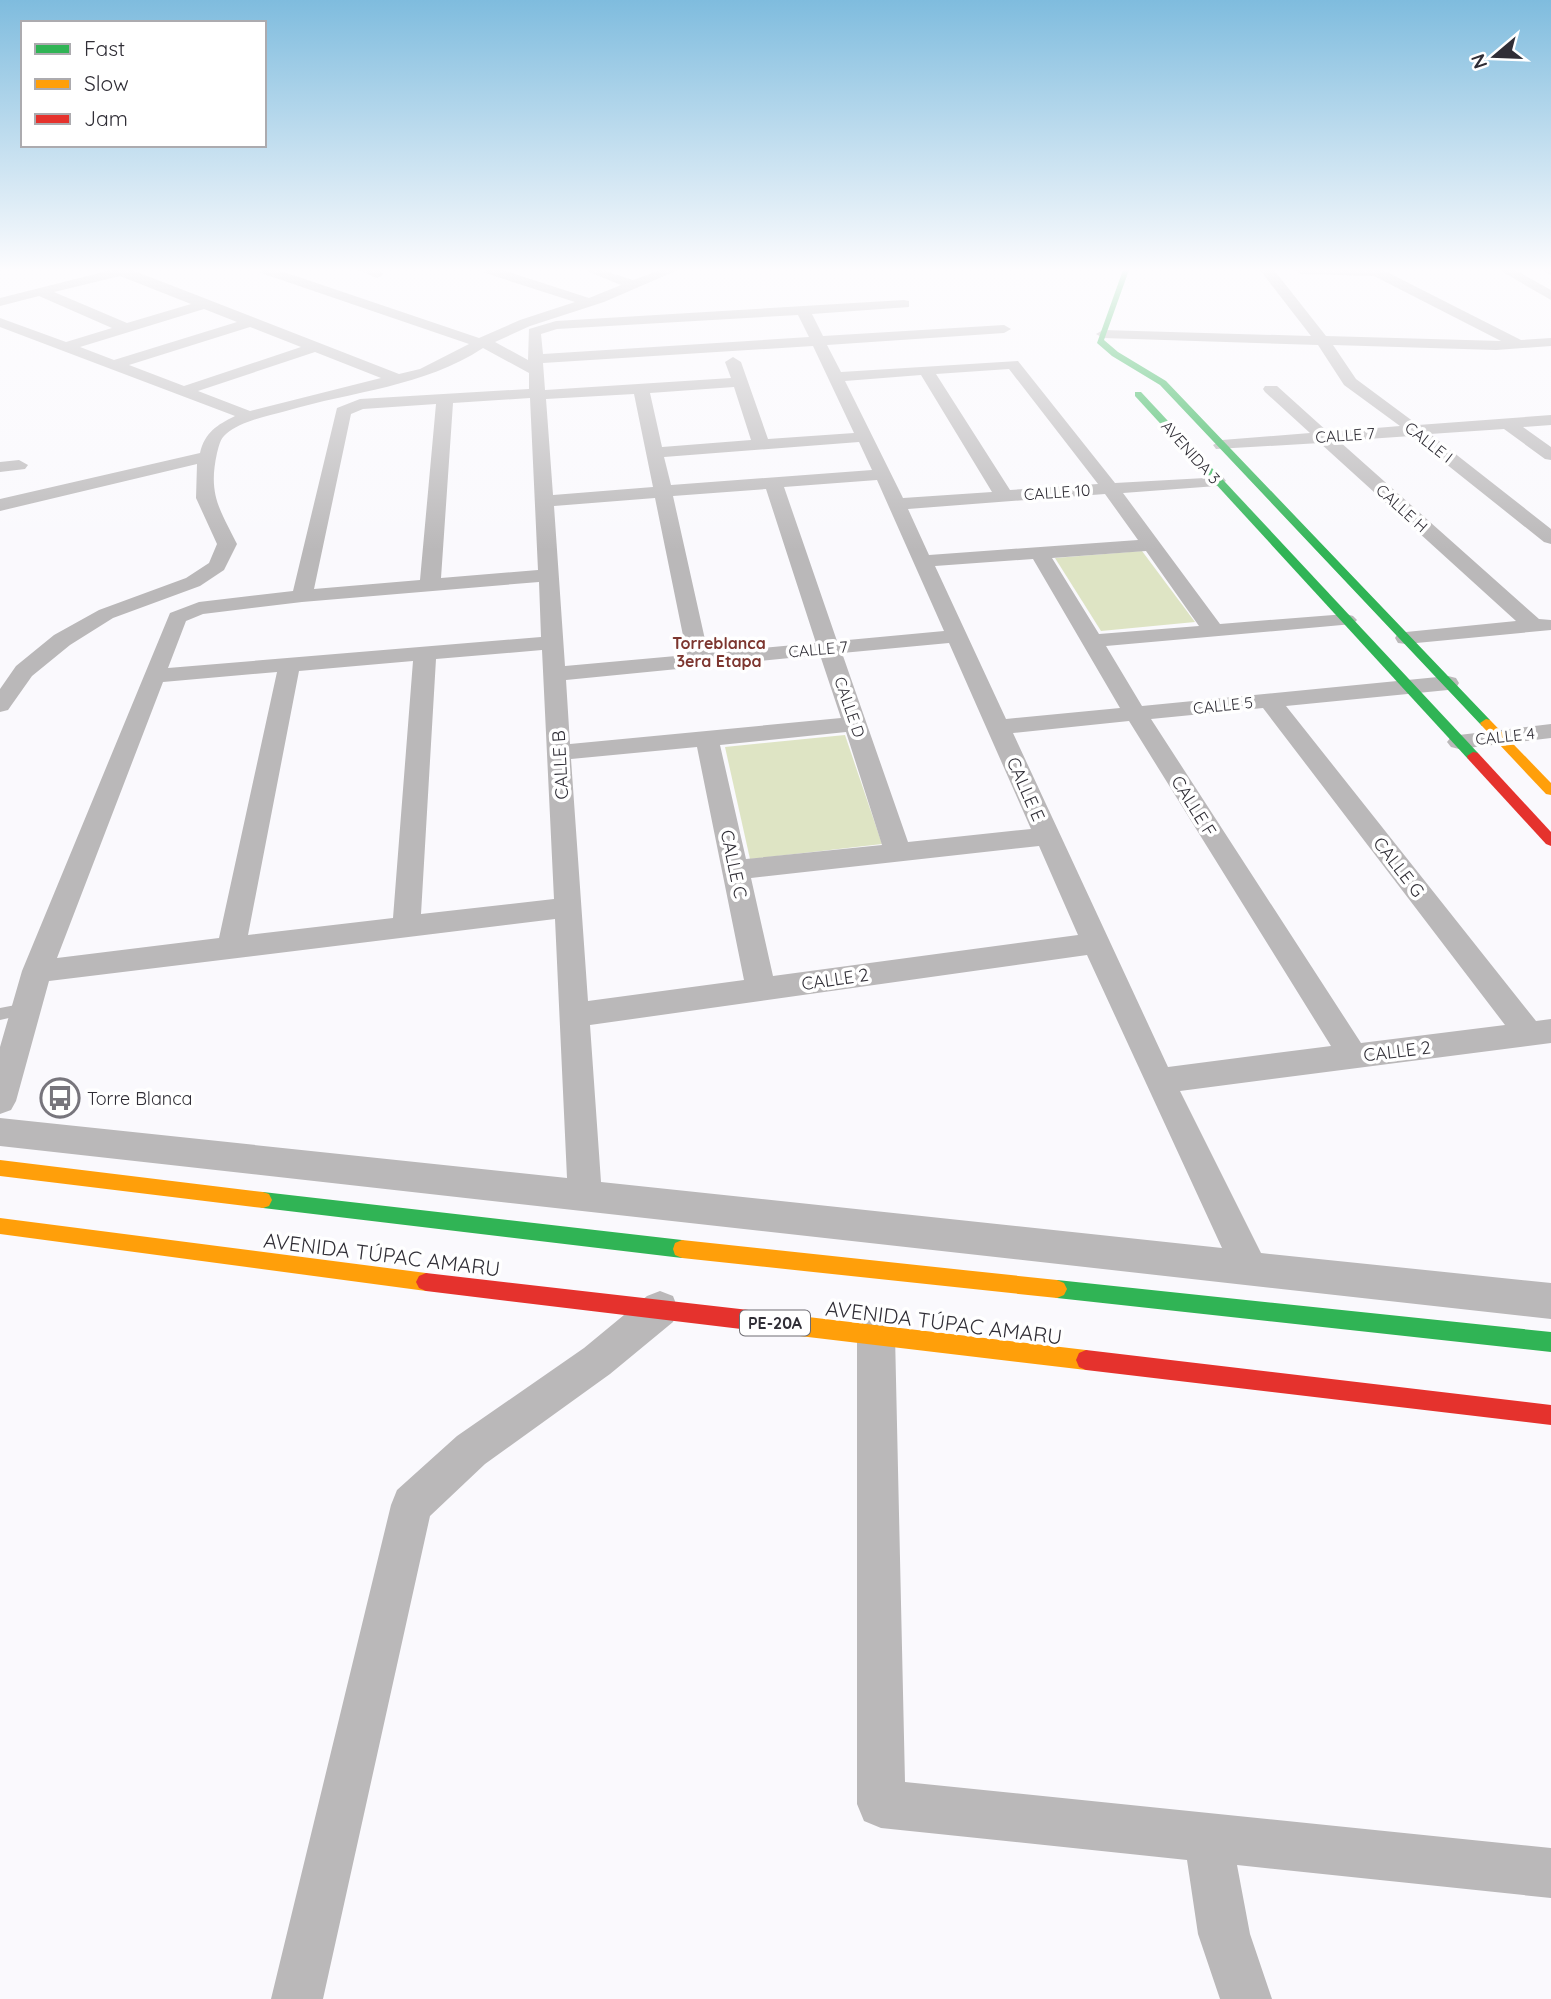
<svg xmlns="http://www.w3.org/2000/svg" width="1551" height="1999" font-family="Quicksand,sans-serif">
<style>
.green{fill:#dee4c4}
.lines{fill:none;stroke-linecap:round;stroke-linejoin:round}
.lane{fill:#bab8b9;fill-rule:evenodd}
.street{fill:#bab8b9;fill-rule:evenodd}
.fast{fill:#30b455;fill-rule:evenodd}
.slow{fill:#ff9f0a;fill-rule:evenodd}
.jam{fill:#e5322d;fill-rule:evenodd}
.labels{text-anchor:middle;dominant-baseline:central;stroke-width:7;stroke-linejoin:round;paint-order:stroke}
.far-street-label{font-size:16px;fill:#302e36;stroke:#fff}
.far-neighbourhood-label{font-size:16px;font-weight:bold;fill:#7d362f;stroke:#fff}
.shield{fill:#fff;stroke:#6e6d72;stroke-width:2}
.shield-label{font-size:16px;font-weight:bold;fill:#302e36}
.street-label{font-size:18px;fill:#302e36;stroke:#fff}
.poi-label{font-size:18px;fill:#302e36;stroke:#fff;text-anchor:start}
.near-street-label{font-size:21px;fill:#302e36;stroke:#fff}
</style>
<rect width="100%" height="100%" fill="#faf9fd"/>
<g class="green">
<polygon points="1142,551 1195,622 1101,631 1055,558"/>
<polygon points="845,735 882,844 750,859 725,747"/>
</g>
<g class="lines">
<polygon class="lane" points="26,1003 31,1005 33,1009 31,1013 0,1020 0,1008"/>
<g class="street">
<path d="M111,270H132L399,374L420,369L469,344L261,273L260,270H278L479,338L520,320L575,302L485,273L484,270H503L589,298L621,285L584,270H602L633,280L660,270H678L604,302L530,326L495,342L528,360L529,329L556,321L904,300L909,301V307L812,314L823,336L1004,325L1011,329L1004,333L827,345L841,372L1018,361L1115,483L1223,477L1226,481L1217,486L1123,493L1220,624L1346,614L1353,616L1357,620L1353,624L1106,646L1142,706L1448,676L1456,678L1459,683L1456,688L1448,690L1286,706L1536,1021L1551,1019V1043L1180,1091L1261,1253L1551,1283V1319L0,1146V1118L567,1178L555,919L49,981L16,1101L11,1110L0,1114V1047L22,971L170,613L199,602L293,591L337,408L360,399L529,389V373L483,348C424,387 353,391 286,411C267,416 241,421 226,434C220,439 219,446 217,453C208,494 219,508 237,544L224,570L200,586L113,618L70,645L32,676L8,710L0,712V689L16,666L54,635L99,610L186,578L209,563L217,544L196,498L197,464L0,511V499L200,453C205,432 217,425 235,416L0,327V318L66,342L112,328L39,296L0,306V298ZM120,276L191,304L127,323L54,292ZM204,309L237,322L114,360L80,347ZM798,315L809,337L543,354L541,334L557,329ZM250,327L301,347L184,386L129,365ZM813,346L854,433L768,439L741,362L733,357L725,362L731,378L545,390L543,363ZM315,352L381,378L250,411L198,391ZM1009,369L1098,484L1010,490L936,374ZM921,375L992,492L903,498L845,381ZM734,387L751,440L662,447L650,393ZM634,394L653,487L553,495L546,399ZM530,398L538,570L441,578L453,403ZM436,404L420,580L314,589L351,414L363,409ZM859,442L872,470L671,485L664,457ZM877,480L944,631L837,641L784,487ZM766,489L816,643L708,653L673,496ZM1105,494L1138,540L929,555L908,509ZM655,498L687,655L565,666L554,506ZM1146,551L1199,626L1099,634L1052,558ZM1033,559L1120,708L1006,719L935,566ZM539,582L541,637L168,668L186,621L203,614L302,602ZM949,643L1031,829L908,842L842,653ZM542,650L554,899L421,914L436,659ZM820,655L841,718L570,744L566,680ZM413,661L393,918L248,935L299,671ZM277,672L219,938L57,958L163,682ZM1263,708L1505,1025L1361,1043L1151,719ZM1129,721L1331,1046L1168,1067L1013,733ZM846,732L882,845L746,859L720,745ZM697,747L744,980L588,1001L571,759ZM1039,846L1078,935L773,976L751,878ZM1087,955L1222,1248L601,1182L590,1025Z"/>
<polygon points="358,270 378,270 384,274 377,278"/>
<polygon points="1260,270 1274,270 1326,336 1501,341 1374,276 1301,274 1295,270 1383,270 1521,340 1551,338 1551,346 1496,350 1333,345 1356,379 1418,425 1551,415 1551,425 1523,427 1551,447 1551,460 1545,459 1504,429 1430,434 1551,529 1551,544 1544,542 1411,436 1339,441 1539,619 1551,620 1551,630 1406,644 1398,643 1395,638 1398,633 1406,632 1516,621 1320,443 1216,449 1213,445 1222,440 1310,433 1265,392 1263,389 1265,386 1277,386 1328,432 1400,426 1344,385 1318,345 1103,338 1096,334 1103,330 1311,336"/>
<polygon points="1499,270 1515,270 1551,290 1551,300"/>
<polygon points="1541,270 1551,270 1551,275"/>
<polygon points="19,460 28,465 25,469 0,472 0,462"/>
<polygon points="1551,724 1551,738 1459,749 1451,747 1447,742 1451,737 1459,735"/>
<polygon points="660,1291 673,1296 678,1309 673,1322 610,1374 485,1464 430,1516 323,1999 271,1999 391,1505 397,1490 457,1436 584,1348 647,1296"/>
<polygon points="876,1317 889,1322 895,1335 905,1782 1551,1848 1551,1898 1237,1865 1250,1934 1272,1999 1220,1999 1198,1934 1187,1860 881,1828 864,1821 857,1804 857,1335 863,1322"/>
</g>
<g class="fast">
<polygon points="1123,270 1129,270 1104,340 1118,352 1166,381 1490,720 1490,726 1482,726 1160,385 1112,356 1097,343"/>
<polygon points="1135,392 1141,392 1478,753 1478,759 1468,759 1135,396"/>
<polygon points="263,1192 682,1240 689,1243 691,1249 689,1255 682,1258 263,1208 257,1206 254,1200 257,1194"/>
<polygon points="1057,1280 1551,1332 1551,1352 1057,1298 1050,1295 1047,1289 1050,1283"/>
</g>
<g class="slow">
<polygon points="1486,719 1490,720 1551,783 1551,795 1546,794 1482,726 1480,723"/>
<polygon points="0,1160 263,1192 269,1194 272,1200 269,1206 263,1208 0,1176"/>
<polygon points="0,1218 426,1273 433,1276 436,1282 433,1288 426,1291 0,1234"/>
<polygon points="682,1240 1057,1280 1064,1283 1067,1289 1064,1295 1057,1298 682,1258 675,1255 673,1249 675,1243"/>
<polygon points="766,1312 1086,1350 1093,1353 1096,1360 1093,1367 1086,1370 766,1332 759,1329 756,1322 759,1315"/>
</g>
<g class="jam">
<polygon points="1473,752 1478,753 1551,832 1551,846 1546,844 1468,759 1467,756"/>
<polygon points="426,1273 766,1312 773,1315 776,1322 773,1329 766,1332 426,1291 419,1288 416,1282 419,1276"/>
<polygon points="1086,1350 1551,1405 1551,1425 1086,1370 1079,1367 1076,1360 1079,1353"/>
</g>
</g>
<linearGradient id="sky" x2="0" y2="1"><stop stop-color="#7fbcde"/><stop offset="0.49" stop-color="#fdfcfe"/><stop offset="1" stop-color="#fdfcfe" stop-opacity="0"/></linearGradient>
<rect width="1551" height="550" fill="url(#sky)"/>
<defs>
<g id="bus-ring" transform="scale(2.0125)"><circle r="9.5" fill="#fff" stroke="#77757c" stroke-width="1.5"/><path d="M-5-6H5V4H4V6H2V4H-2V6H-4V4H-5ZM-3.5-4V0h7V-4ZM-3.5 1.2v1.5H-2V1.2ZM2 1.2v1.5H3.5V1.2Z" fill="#77757c"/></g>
</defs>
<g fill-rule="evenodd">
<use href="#bus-ring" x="60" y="1098"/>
</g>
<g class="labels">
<g class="far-street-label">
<text transform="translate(1345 435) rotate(-4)">CALLE 7</text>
<text transform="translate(1429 442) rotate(38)">CALLE I</text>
<text transform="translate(1191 452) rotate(48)">AVENIDA 3</text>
<text transform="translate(1057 492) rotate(-4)">CALLE 10</text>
<text transform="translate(1402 508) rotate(42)">CALLE H</text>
<text transform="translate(818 649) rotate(-5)">CALLE 7</text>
<text transform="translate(1223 705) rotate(-6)">CALLE 5</text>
<text transform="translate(850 707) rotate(71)">CALLE D</text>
<text transform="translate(1505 736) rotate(-6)">CALLE 4</text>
</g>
<g class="far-neighbourhood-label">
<text x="719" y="643">Torreblanca<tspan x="719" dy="18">3era Etapa</tspan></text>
</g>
<rect class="shield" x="740" y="1310.5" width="70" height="25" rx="5"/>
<g class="shield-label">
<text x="775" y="1323">PE-20A</text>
</g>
<g class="street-label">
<text transform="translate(560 765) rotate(-93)">CALLE B</text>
<text transform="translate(1026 789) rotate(66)">CALLE E</text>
<text transform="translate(1194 806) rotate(58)">CALLE F</text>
<text transform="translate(734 864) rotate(78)">CALLE C</text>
<text transform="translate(1399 867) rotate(52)">CALLE G</text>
<text transform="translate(835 979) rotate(-8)">CALLE 2</text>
<text transform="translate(1397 1051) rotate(-7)">CALLE 2</text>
</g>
<g class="poi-label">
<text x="87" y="1098">Torre Blanca</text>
</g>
<g class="near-street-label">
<text transform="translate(382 1254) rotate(7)">AVENIDA TÚPAC AMARU</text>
<text transform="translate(944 1322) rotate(7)">AVENIDA TÚPAC AMARU</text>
</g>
</g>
<rect x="21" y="21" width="245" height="126" fill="#ffffff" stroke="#acabaf" stroke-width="2"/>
<rect x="35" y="44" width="35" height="10" fill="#30b455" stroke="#acabaf" stroke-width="2"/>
<text x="84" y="56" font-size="21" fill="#302e36">Fast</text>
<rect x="35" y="79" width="35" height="10" fill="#ff9f0a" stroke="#acabaf" stroke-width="2"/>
<text x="84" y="91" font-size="21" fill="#302e36">Slow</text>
<rect x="35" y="114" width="35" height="10" fill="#e5322d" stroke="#acabaf" stroke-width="2"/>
<text x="84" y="126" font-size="21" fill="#302e36">Jam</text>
<g transform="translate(1495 56) rotate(251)" stroke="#ffffff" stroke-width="5" paint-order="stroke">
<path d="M0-5L12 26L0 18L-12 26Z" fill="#302e36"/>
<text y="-10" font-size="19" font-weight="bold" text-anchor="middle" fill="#302e36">N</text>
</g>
</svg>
